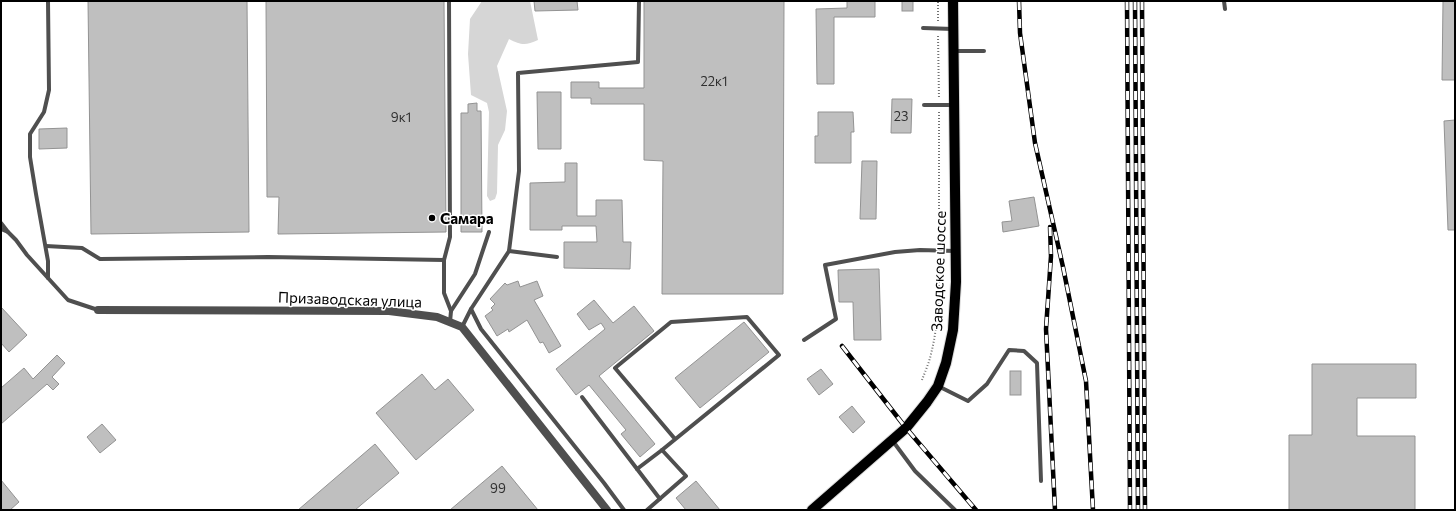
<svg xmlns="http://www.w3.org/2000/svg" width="1456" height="511" font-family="Commissioner,sans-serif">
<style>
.green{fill:#d6d6d6}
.building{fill:#bfbfbf;stroke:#939393}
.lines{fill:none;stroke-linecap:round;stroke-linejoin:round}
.primary-casing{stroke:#dbdbdb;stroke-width:12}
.path{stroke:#717171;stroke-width:2;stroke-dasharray:1 2;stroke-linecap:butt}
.service{stroke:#4f4f4f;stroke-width:4}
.minor{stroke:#4f4f4f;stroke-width:8}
.primary{stroke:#000;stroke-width:10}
.rail-casing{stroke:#000;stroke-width:4.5}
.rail{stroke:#fff;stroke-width:3;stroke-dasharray:9;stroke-linecap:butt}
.poi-dot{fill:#000;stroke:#fff;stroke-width:1.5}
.labels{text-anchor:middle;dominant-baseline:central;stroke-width:3;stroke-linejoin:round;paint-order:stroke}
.number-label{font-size:13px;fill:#303030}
.poi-label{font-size:15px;font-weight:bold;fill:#000;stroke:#fff;text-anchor:start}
.street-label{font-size:15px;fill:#000;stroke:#fff}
</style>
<rect width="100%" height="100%" fill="#fff"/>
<path class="green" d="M482,1H530L538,40C525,46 521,45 509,39L497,66L507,111L505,130L498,145L497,193L495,199L490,201L487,196L489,112L487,103L471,95L468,54L470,19Z"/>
<g class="building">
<polygon points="88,1 247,1 249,232 91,234"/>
<polygon points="266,1 444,1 446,232 278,234 279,197 267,197"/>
<polygon points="534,1 577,1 578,10 535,11"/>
<polygon points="644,1 784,1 783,294 662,294 663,161 644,160 644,104 591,104 591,98 571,98 571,82 599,82 599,88 644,88"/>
<polygon points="847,1 875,1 875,17 834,17 834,84 817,84 816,9 847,8"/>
<rect x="902" y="1" width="11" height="10"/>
<polygon points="1443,1 1455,1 1455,80 1442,80"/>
<polygon points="537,92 561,92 561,149 538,149"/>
<polygon points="892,99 912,99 911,133 891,133"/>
<polygon points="477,103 477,111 481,111 482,232 461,232 461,113 468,113 468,104"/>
<polygon points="818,112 853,112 854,132 851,132 851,163 815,163 815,136 818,136"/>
<polygon points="1455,120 1455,230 1448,230 1444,121"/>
<polygon points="67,128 67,148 39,149 39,129"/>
<polygon points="862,161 877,161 876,219 860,219"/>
<polygon points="565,163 577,163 577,216 596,216 596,200 622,200 623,242 631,242 630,269 564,268 564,242 597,242 596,226 562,226 562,230 530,230 530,183 565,182"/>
<polygon points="1034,197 1039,226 1003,232 1002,222 1012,221 1009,201"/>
<polygon points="879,269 881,340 854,340 853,302 839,302 838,270"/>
<polygon points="518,281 520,287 537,281 543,296 534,300 561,346 549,353 543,342 540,343 527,320 509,332 508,329 497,336 485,316 493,310 491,308 495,304 490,299 505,283 507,285"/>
<polygon points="594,300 613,323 634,306 654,331 599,376 655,444 640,457 621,434 626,430 589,385 576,395 556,369 605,329 601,323 589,330 577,314"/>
<polygon points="1,307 27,335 9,352 1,343"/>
<polygon points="744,322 769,352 700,408 675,378"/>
<polygon points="57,355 65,363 52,377 59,384 53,390 47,384 1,424 1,388 24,368 33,379"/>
<polygon points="1312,364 1416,364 1416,398 1357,398 1357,436 1415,436 1415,510 1289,510 1289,435 1312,435"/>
<polygon points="821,369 833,384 819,395 807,379"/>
<rect x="1010" y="371" width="11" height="24"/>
<polygon points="422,374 435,390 448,379 474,410 416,460 376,413"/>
<polygon points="852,406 865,422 853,433 839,417"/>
<polygon points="102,424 116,440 100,453 87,437"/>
<polygon points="375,444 399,473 355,510 298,510"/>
<polygon points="502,466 538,510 450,510"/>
<polygon points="1,480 19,502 10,510 1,510"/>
<polygon points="696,481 720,510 686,510 676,498"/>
</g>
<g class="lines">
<g class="primary-casing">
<polyline id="primary" points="812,510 906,428 927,402 938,386 946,363 953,330 956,282 953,1"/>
</g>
<g class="path">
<polyline points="938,21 938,1"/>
<polyline points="938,36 939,99"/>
<polyline points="939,112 939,243"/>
<path d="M922,380C925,372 929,363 931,354C939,322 939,290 939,258"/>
</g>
<g class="service">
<polyline points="449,1 450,237 444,260 444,293 451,311"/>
<polyline points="1224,1 1225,9"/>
<polyline points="923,28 953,29"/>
<polyline points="954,51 984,51"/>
<polyline points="924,105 953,105"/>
<polyline points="1,223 8,232"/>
<polyline points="1,229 8,232 16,240 27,255 68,300 98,310"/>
<polyline points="46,246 82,248 100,259 268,257 444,260"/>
<polyline points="509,251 557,257"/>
<polyline points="48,278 48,261 36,194 30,157 30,134 44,112 49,90 48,1"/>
<polyline points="471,309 481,329 604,483 624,510"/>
<polyline points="450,322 451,311 475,274 489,232"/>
<polyline points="462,327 471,309 509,251 519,171 518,73 638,62 639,1"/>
<polyline points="804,340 836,319 825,265 895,252 920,250 955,251"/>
<polyline points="938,386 968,401 987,384 1009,350 1024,351 1037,363 1041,481"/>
<polyline points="582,397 660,499"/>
<polyline points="892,440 915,471 955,510"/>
<polyline points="637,469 662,450"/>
<polyline points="647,510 686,476 662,450 779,355 747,317 671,322 615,368 675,439"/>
</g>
<polyline class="minor" points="98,310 389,311 437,317 462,327 607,510"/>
<use href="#primary" class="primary"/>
<g class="rail-casing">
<g id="rail">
<polyline points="1019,1 1020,33 1035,143 1063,267 1086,381 1093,510"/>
<polyline points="1127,1 1130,510"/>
<polyline points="1135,1 1138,510"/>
<polyline points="1142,1 1145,510"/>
<polyline points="1050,227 1051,256 1046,329 1055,510"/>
<polyline points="842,346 906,428 976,510"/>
</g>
</g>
<use href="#rail" class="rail"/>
</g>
<circle class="poi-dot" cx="432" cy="218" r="4"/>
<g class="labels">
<g class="number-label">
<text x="714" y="81">22к1</text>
<text x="901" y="116">23</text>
<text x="401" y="117">9к1</text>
<text x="498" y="488">99</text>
</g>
<g class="poi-label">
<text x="440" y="218">Самара</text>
</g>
<g class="street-label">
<text transform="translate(938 271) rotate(-88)">Заводское шоссе</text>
<text transform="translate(350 299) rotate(2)">Призаводская улица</text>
</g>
</g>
<rect width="1456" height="511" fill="none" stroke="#000000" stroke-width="4"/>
</svg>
